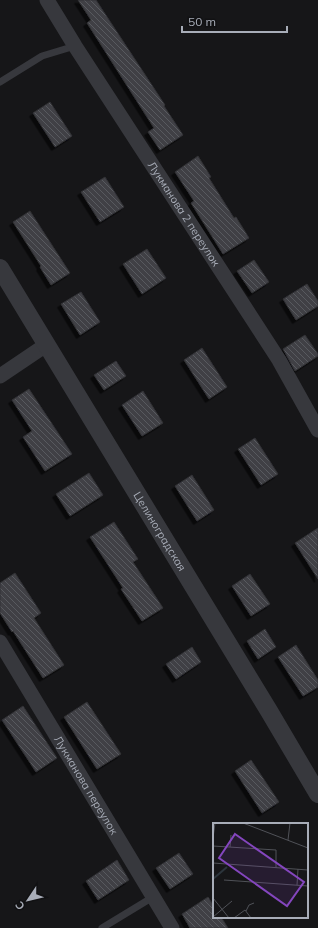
<svg xmlns="http://www.w3.org/2000/svg" width="318" height="928" font-family="Mulish,sans-serif">
<style>
.building{fill:url(#building-back-hatch);stroke:#303034;filter:url(#shadow)}
.lines{fill:none;stroke-linecap:round;stroke-linejoin:round}
.service{stroke:#37383d;stroke-width:7}
.minor{stroke:#37383d;stroke-width:15}
.tertiary{stroke:#37383d;stroke-width:18}
.labels{text-anchor:middle;dominant-baseline:central;stroke-width:3;stroke-linejoin:round;paint-order:stroke}
.street-label{font-size:11px;fill:#a8adb8;stroke:#111113}
.inset-river{fill:none;stroke:#2c353c;stroke-width:2}
.inset-road{fill:none;stroke:#505258;stroke-width:1}
.view{fill:#8446be;fill-opacity:0.15;stroke:#8446be;stroke-width:2}
.inset-edge{fill:none;stroke:#a8adb8;stroke-width:2}
</style>
<defs>
<pattern id="building-back-hatch" width="6" height="6" patternUnits="userSpaceOnUse"><rect width="6" height="6" fill="#404145"/><path d="M-1 5l2 2M0 0l6 6M5-1l2 2" fill="none" stroke="#595a5e"/></pattern>
<filter id="shadow"><feDropShadow dx="-3.5" dy="3.5" stdDeviation="0" flood-color="#0009"/></filter>
</defs>
<rect width="100%" height="100%" fill="#161618"/>
<g class="building">
<polygon points="78,0 96,0 165,105 164,106 183,135 160,150 148,132 154,128 87,23 91,20"/>
<polygon points="50,102 72,136 55,147 33,113"/>
<polygon points="198,156 211,177 209,178 234,218 236,217 249,238 223,254 191,203 194,201 175,172"/>
<polygon points="105,177 124,207 100,222 81,192"/>
<polygon points="30,211 70,273 51,285 40,267 41,266 13,222"/>
<polygon points="147,249 166,278 142,294 123,264"/>
<polygon points="254,260 269,282 252,293 237,271"/>
<polygon points="307,284 318,301 318,306 296,320 283,299"/>
<polygon points="81,292 100,322 80,335 61,304"/>
<polygon points="305,335 318,354 318,356 295,371 283,349"/>
<polygon points="202,348 227,387 209,399 184,360"/>
<polygon points="116,361 126,376 104,390 94,375"/>
<polygon points="29,389 72,454 45,471 23,437 32,431 12,400"/>
<polygon points="143,391 163,423 142,436 122,405"/>
<polygon points="255,438 278,474 261,485 238,449"/>
<polygon points="89,473 103,495 70,516 56,494"/>
<polygon points="192,475 214,510 197,521 175,486"/>
<polygon points="114,522 138,559 133,562 163,608 142,621 121,589 123,588 90,537"/>
<polygon points="318,528 318,579 295,543"/>
<polygon points="15,573 41,613 34,618 64,665 43,678 13,631 12,632 0,613 0,583"/>
<polygon points="250,574 270,604 251,616 232,586"/>
<polygon points="265,629 276,647 258,659 247,641"/>
<polygon points="296,645 318,680 318,687 303,696 278,657"/>
<polygon points="192,647 201,662 176,679 166,664"/>
<polygon points="87,702 121,754 97,769 64,717"/>
<polygon points="23,706 57,758 36,772 2,720"/>
<polygon points="251,760 279,802 262,813 235,771"/>
<polygon points="179,853 193,874 170,889 156,868"/>
<polygon points="117,860 129,880 98,900 86,881"/>
<polygon points="208,897 214,906 214,917 221,917 228,928 190,928 182,914"/>
</g>
<g class="lines">
<g class="service">
<polyline points="0,82 42,56 75,46"/>
<polyline points="102,928 153,897"/>
</g>
<g class="minor">
<path id="s1" d="M47,0L75,46L279,360L318,430"/>
<polyline points="0,376 46,345"/>
<path id="s2" d="M0,642L172,928"/>
</g>
<path class="tertiary" id="s3" d="M0,268L269,711L318,794"/>
</g>
<g class="labels">
<g class="street-label">
<text stroke="none"><textPath href="#s1" startOffset="254">Лукманова 2 переулок</textPath></text>
<text stroke="none"><textPath href="#s3" startOffset="308">Целиноградская</textPath></text>
<text stroke="none"><textPath href="#s2" startOffset="167">Лукманова переулок</textPath></text>
</g>
</g>
<g transform="translate(213 823)">
<rect width="95" height="95" fill="#161618"/>
<path class="inset-river" d="M0,56L14,44"/>
<path class="inset-road" d="M30,0L95,25M0,15L2,0M75,17L77,0M0,23L63,27V45M17,24L18,12M0,40L95,47M11,57L95,63M84,62L85,46M0,75L16,95M33,88L36,82L41,80M0,94L19,78M21,95L32,87L38,95"/>
<path class="view" d="M22,11L91,59L74,83L6,35Z"/>
<rect width="95" height="95" class="inset-edge"/>
</g>
<g transform="translate(28 900) rotate(235)" stroke="#111113" stroke-width="3" paint-order="stroke">
<path d="M0-3L7 15L0 10L-7 15Z" fill="#a8adb8"/>
<text y="-6" font-size="11" font-weight="bold" text-anchor="middle" fill="#a8adb8">С</text>
</g>
<path d="M182 26v6h105v-6" fill="none" stroke="#a8adb8" stroke-width="2"/>
<text x="188" y="26" font-size="12" fill="#a8adb8" stroke="#111113" stroke-width="3" paint-order="stroke">50 m</text>
</svg>
